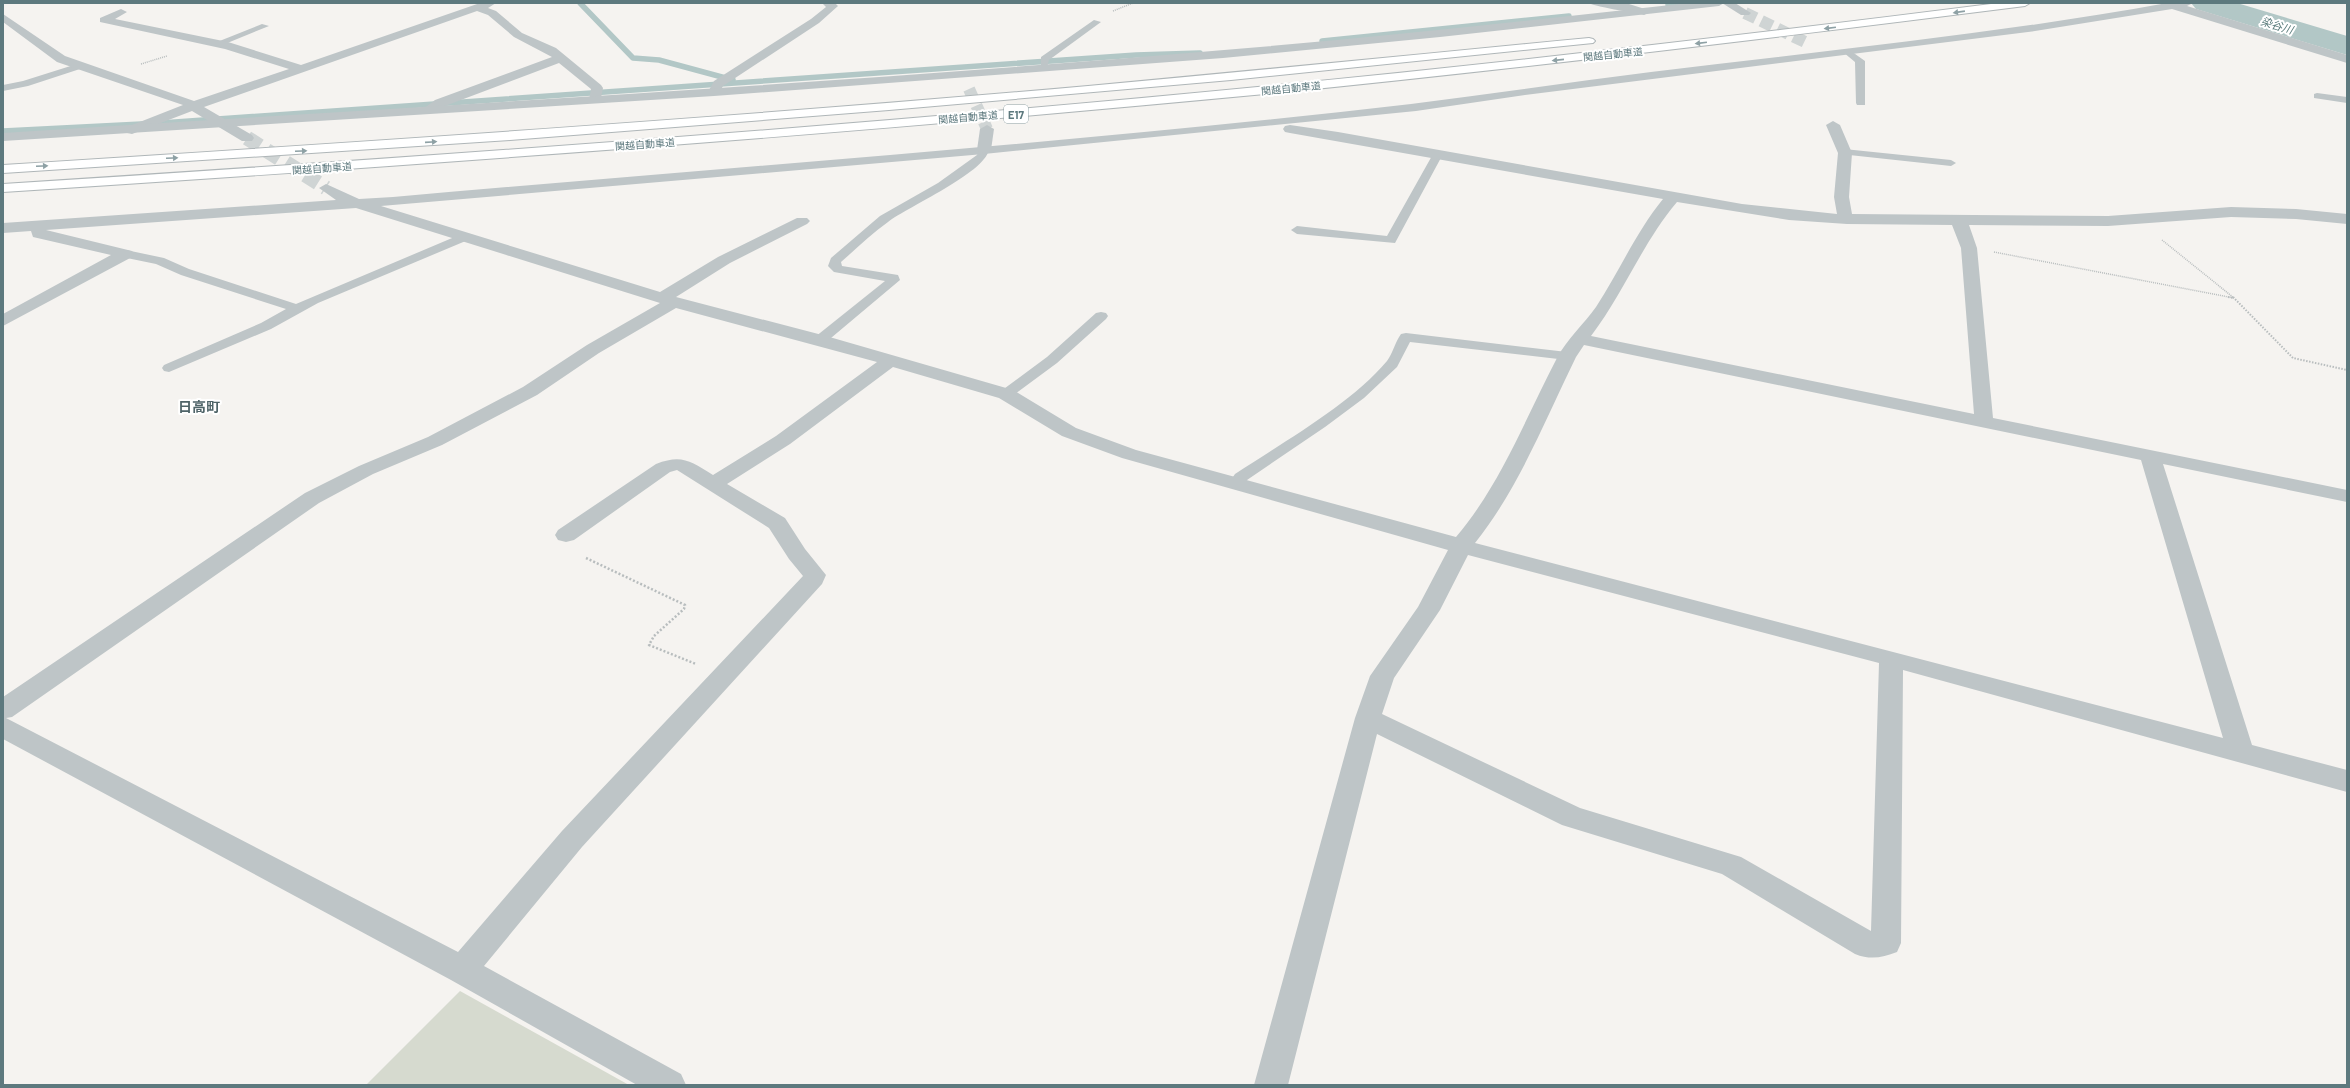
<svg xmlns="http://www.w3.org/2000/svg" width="2350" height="1088" font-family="Barlow,'Noto Sans JP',sans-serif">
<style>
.green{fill:#d6dacf}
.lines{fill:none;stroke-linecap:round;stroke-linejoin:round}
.stream{stroke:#b2c7c6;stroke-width:5.5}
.river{fill:#b2c7c6;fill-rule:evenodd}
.minor-tunnel-far1{stroke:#cfd4d4;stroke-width:12;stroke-dasharray:12 6;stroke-linecap:butt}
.minor-tunnel{stroke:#cfd4d4;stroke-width:15;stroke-dasharray:15 8;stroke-linecap:butt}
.tertiary-tunnel{stroke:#cfd4d4;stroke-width:12;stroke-dasharray:12 6;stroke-linecap:butt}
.motorway-casing{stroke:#afb6b8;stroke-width:2}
.path-far2{stroke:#b8bdbe;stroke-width:1.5;stroke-dasharray:1 1;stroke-linecap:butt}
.path-far1{stroke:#b8bdbe;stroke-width:2;stroke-dasharray:1.5 1.5;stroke-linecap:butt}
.path{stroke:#b8bdbe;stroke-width:2.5;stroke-dasharray:2 2;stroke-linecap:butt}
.service{fill:#bec5c7;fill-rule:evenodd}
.minor{fill:#bec5c7;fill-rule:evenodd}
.tertiary{fill:#bec5c7;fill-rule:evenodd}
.motorway{fill:#fff;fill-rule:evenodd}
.oneway{fill:#8ea1a5}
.labels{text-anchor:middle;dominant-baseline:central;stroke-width:4;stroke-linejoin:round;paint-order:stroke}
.far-street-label{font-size:10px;fill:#5d797e;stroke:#fff}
.far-water-label{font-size:11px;font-style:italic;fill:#587a7a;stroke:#fff}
.shield{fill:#fff;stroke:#8ea1a5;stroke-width:1}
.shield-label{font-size:11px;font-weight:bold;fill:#5d797e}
.quarter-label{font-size:14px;font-weight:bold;fill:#4f6468;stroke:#fff}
</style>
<rect width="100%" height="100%" fill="#f5f3f0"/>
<polygon class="green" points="460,991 629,1085 366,1085"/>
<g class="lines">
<g class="stream">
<polyline points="580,3 633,58 659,60 733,80"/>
<polyline points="1668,5 1689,3"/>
<polyline points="1322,41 1569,16"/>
<polyline points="3,131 161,123 1136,55 1200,53"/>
</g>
<polygon class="river" points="2191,3 2237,3 2347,36 2347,55 2196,9"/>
<polyline class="minor-tunnel-far1" points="1745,13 1805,42"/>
<polyline class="minor-tunnel" points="247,138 326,188"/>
<polyline class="tertiary-tunnel" points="969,89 987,129"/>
<g class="motorway-casing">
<g id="motorway">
<path d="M1999,3H2030L2025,6C1772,38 1519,69 1265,94C845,134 424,165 3,192V184C425,157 847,127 1268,86C1512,62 1756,34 1999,3Z"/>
<path d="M1589,38L1593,39L1595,41L1593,43L1231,80L889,110L510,140L3,173V165C365,142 726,118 1088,86C1255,71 1422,54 1589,38Z"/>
</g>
</g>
<g class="path-far2">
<polyline points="1113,11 1133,3"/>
<polyline points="141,64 167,56"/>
<polyline points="2162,240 2234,298"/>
<polyline points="1994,252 2234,298"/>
</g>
<g class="path-far1">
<polyline points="2228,297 2234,298"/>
<polyline points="2233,297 2293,358 2347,370"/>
</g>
<polyline class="path" points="586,558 685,605 684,609 654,636 649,645 696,664"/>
<g class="service">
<polygon points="1094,20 1101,22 1049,60 1047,68 1041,68 1041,57"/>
<polygon points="262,24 269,26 220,46 212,44"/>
<polygon points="1848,49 1865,61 1865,105 1857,105 1856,103 1855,62 1843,52"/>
<polygon points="80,63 85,66 83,68 28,86 3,91 3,85 23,81"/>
<polygon points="2317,93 2347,97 2347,103 2314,98 2314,94"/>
<path d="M984,147L989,150C983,174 909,206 888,222C871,234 856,249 841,262L842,266L898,275L900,280L825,343H815L813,340L815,337L885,281L834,272L828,266L831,258L880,216L938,183L977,155L980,148Z"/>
<polygon points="1844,149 1951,160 1956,163 1951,166 1840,154 1840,150"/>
<polygon points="1438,151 1443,154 1395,243 1297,234 1291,230 1297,226 1387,236 1433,154"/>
<polygon points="464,233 470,237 468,240 318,303 271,329 169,372 164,371 162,368 164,365 261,323 286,309 181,275 156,264 122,257 120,254 126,250 164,258 189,269 296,304"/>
<polygon points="1101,312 1106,313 1108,316 1106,319 1057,363 1011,397 1001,397 999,394 1001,391 1047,357 1096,313"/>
<path d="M1406,333L1567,352L1574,356L1567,360L1410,342L1397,367L1364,398L1325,427L1247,480L1242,487H1230L1228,484L1235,474C1283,442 1350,405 1387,361C1393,353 1395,342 1401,334Z"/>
</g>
<g class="minor">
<polygon points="480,3 496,3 488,8 496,11 522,33 556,48 601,85 603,88 600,103 590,103 589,100 591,89 559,63 445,106 434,113 424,113 422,110 435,100 552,57 514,37 488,15 477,11 204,107 252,135 254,138 252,141 242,141 192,111 132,134 127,133 125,130 127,127 183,105 57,62 3,22 3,14 65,56 194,101 289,69 225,49 100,22 100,18 121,9 127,12 115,19 228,42 301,65"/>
<polygon points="822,3 835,3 838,6 819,23 723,86 718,95 710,95 708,92 714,81 811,19 826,7"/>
<path d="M1589,3H1629V4L1648,10L1650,12L1644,15C1636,13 1591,6 1589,3Z"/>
<polygon points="1722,3 1735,3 1751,13 1749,15 1741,15"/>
<path d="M2167,3H2193L2187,6L2347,55V63L2172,9L2035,31L1525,95L1416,111L984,154L381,206L660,292L718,257L797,218H807L810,221L807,224L730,263L676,297L826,336L1013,390L1076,428L1136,450L1456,537C1501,484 1525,419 1557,358C1567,339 1584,324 1596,307C1619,272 1636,232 1663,199L1290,133L1285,132L1283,129L1285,126L1290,125L1338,132L1742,204L1837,214L1834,197L1838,153L1826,125L1833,121L1840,125L1852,153L1849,197L1852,214L2108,216L2231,207L2296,209L2347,214V224L2296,219L2231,217L2108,226L1969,225L1977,248L1993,418L2347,490V502L2163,464L2252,745L2347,770V792L1903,670L1901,943L1897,952C1882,958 1870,960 1855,954L1722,874L1562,825L1377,734L1288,1085H1254L1355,718L1370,676L1418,607L1448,550L1122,458L1062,436L999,398L893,367L790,444L727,484L785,518L805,549L826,575L822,584L582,847L484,966L681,1074L686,1085H637L451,980L3,739V697L305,493L359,466L428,437L523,387L587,345L660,303L356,208L46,230L132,251L134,254L132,257L3,326V314L111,255L33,237L31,231L3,233V223L336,200L319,188L326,184L359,199L393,197C732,167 1073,143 1411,104C1491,94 1571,82 1651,72C1823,51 1997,34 2167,3ZM1677,202L1789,220L1847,224L1952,225L1961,248L1974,414L1591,336C1623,294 1643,242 1677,202ZM676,308L877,362L776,436L713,475C690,461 682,454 656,464L558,530L555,535L558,540L566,542L574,540L670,472L677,470L769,528L789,559L803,576L562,831L458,952L6,718L12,717L319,503L373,474L442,445L537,395L599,353ZM1584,345L2141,460L2223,738L1475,543C1519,488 1545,420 1576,357ZM1468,555L1879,663L1871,931L1741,857L1580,808L1382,714L1394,678L1440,610Z"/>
</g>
<g class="tertiary">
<path d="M1689,3H1724L1719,6L1440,37L1223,58L714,96L3,141V133C410,107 818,85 1224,50C1380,37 1535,20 1689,3Z"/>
<polygon points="987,125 994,129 991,150 984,154 977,150 980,129"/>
</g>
<use href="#motorway" class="motorway"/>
</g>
<defs><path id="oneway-solid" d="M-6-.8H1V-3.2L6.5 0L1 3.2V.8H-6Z"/></defs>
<g class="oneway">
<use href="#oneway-solid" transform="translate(1959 12) rotate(172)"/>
<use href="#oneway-solid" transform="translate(1830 28) rotate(173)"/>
<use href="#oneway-solid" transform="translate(1701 43) rotate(173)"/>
<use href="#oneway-solid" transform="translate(1558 60) rotate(174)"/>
<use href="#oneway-solid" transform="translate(431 142) rotate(-4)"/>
<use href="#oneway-solid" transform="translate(301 151) rotate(-3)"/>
<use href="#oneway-solid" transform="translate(172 158) rotate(-3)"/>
<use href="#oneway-solid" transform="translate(42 166) rotate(-3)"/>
</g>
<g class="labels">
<g class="far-street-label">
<text transform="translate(1613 54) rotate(-6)">関越自動車道</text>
<text transform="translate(1291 88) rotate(-6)">関越自動車道</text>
<text transform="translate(968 117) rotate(-5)">関越自動車道</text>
<text transform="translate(645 144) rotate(-4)">関越自動車道</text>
<text transform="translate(322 168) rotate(-4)">関越自動車道</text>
</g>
<g class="far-water-label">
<text transform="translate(2277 25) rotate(17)">染谷川</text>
</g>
<rect class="shield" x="1004" y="105" width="24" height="18" rx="3"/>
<g class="shield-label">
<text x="1016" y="114">E17</text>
</g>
<g class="quarter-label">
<text x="199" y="406">日高町</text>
</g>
</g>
<rect width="2350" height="1088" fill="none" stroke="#5d797e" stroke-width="8"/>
</svg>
